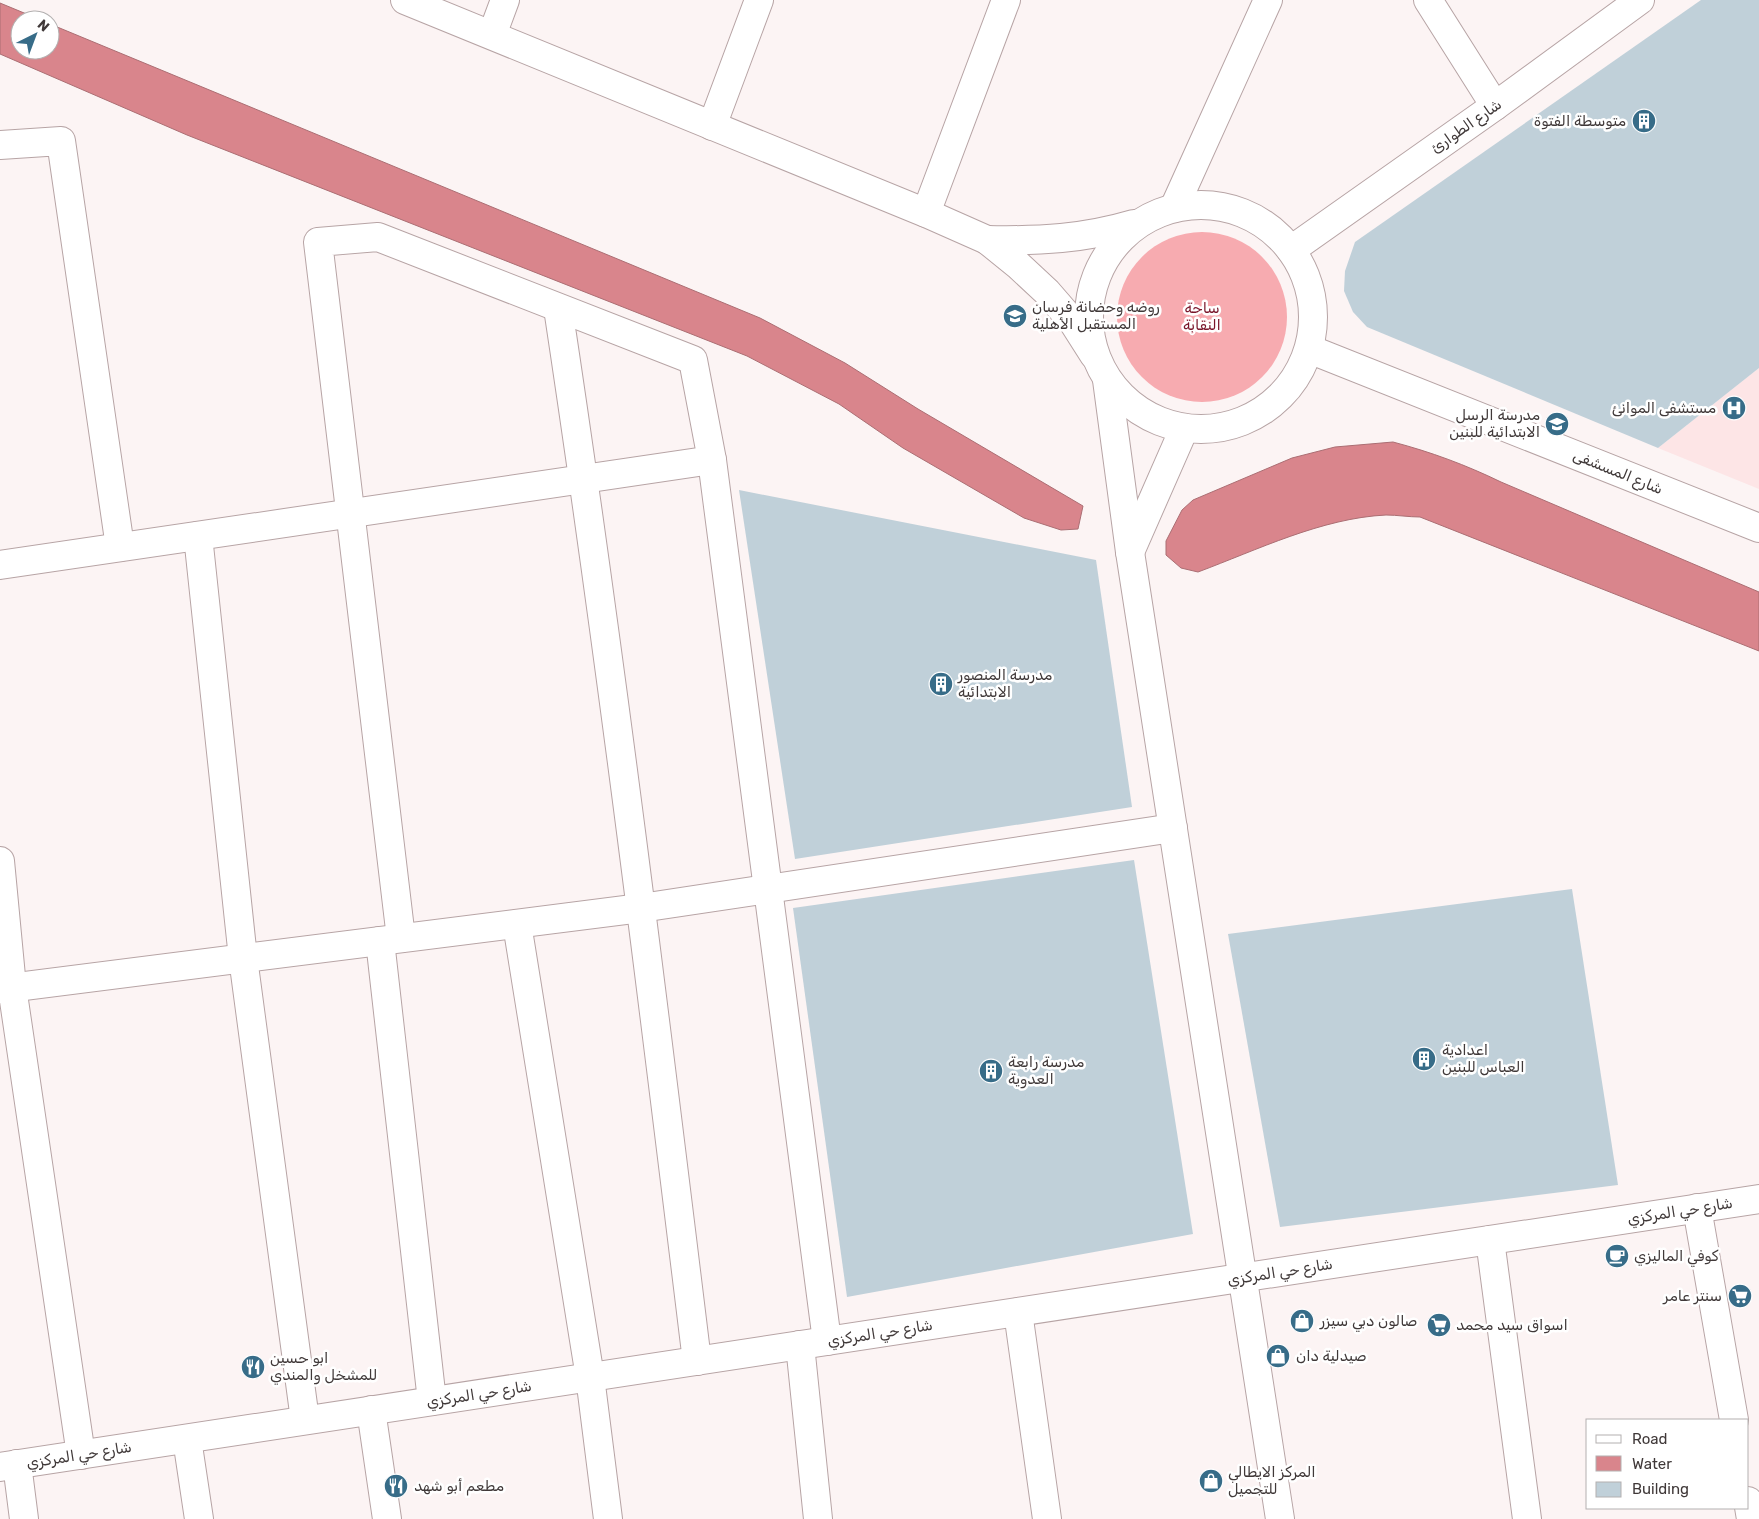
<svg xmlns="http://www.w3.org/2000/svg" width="1759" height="1519" font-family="Rubik,Cairo,sans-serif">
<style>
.built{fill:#fde5e6}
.green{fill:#f7abb0}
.water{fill:#d9858c;stroke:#ab6e73}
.building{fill:#c0d0d9}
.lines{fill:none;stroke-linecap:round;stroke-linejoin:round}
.minor-casing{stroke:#b7a4a5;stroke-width:30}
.tertiary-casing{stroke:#b7a4a5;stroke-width:30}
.secondary-casing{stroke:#b7a4a5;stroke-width:30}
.minor{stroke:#fff;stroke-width:28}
.tertiary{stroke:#fff;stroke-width:28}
.secondary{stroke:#fff;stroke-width:28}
.labels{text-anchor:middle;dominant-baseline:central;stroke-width:5;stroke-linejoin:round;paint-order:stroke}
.poi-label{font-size:15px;fill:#403939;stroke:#fff;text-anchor:start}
.street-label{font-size:15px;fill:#403939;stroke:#fff}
.park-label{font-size:15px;fill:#7a162b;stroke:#fff}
</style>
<rect width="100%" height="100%" fill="#fcf4f4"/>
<polygon class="built" points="1759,368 1759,489 1658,448"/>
<circle class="green" cx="1202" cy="317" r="85"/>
<g class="water">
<polygon points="0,3 41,20 20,20 20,50 50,50 50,24 760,318 845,363 918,409 1083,506 1078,529 1061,530 1024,518 903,448 839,404 747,356 187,135 0,54"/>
<path d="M1393,442C1431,452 1466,465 1501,482L1759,592V651L1420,517C1409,517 1397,515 1386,515C1322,518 1257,550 1198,572L1181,568L1166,555V541L1182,510L1193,500L1292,458L1335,447Z"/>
</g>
<g class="building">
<polygon points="1701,0 1759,0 1759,368 1658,448 1367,327 1353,312 1344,291 1345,271 1355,242"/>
<polygon points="739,490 1096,560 1132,807 795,859"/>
<polygon points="1134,860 1193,1234 847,1297 793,908"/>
<polygon points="1572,889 1618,1185 1280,1227 1228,934"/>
</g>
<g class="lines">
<g class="minor-casing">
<g id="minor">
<polyline points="1428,0 1495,106"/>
<polyline points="492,35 505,0"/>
<polyline points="712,126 759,0"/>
<polyline points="0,145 61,141 120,547"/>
<polyline points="1174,208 1268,0"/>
<polyline points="926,213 1006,0"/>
<path d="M558,308C611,658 654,1009 697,1361"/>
<polyline points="198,536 243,958 305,1420"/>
<polyline points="0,565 712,460"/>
<polyline points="0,861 12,987 81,1455"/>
<polyline points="517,924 590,1377 608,1519"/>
<polyline points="401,938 318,242 378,237 693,360 712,460 827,1341"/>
<polyline points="380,941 432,1401"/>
<polyline points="0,989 641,908 1173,828"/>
<polyline points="1697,1208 1734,1420"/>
<polyline points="1490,1240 1527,1519"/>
<polyline points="1018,1312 1047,1519"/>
<polyline points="800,1345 818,1519"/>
<polyline points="371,1410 387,1519"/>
<polyline points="187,1439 199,1519"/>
<polyline points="17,1464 24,1519"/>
<polyline points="1748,1501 1751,1519"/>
</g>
</g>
<g class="tertiary-casing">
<g id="tertiary">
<polyline points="405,0 926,213 987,240 1018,265 1047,292 1073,322 1094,355"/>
<circle cx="1201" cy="317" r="112"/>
<path d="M987,240C1040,241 1083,239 1134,224"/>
<polyline points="1291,250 1495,106 1640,0"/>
<polyline points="1309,349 1759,528"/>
<polyline points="1107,380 1130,552 1280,1519"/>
<polyline points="1130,552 1184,429"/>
</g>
</g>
<g class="secondary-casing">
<polyline id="secondary" points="0,1467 1759,1199"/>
</g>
<use href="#minor" class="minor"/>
<use href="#tertiary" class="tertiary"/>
<use href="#secondary" class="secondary"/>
</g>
<defs>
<g id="building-disc" transform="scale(1.25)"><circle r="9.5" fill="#376c88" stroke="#fff"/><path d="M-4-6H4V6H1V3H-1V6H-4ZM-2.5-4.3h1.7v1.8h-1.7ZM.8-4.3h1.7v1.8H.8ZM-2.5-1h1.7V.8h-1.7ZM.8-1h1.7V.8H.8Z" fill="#fff"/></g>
<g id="school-disc" transform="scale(1.25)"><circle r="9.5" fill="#376c88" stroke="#fff"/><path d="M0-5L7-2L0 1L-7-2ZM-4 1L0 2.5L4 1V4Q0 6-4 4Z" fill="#fff"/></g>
<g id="hospital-disc" transform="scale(1.25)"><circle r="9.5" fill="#376c88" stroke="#fff"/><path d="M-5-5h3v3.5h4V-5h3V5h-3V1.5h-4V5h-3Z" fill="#fff"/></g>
<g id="cafe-disc" transform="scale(1.25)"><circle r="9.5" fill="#376c88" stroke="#fff"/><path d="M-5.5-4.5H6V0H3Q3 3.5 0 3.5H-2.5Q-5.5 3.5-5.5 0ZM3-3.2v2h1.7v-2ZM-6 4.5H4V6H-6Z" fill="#fff"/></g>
<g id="supermarket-disc" transform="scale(1.25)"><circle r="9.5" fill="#376c88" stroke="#fff"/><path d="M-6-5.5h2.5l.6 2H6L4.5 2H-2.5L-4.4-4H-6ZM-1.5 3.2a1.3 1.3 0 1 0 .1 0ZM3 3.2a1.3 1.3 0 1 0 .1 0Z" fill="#fff"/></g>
<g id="shop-disc" transform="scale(1.25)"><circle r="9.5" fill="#376c88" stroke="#fff"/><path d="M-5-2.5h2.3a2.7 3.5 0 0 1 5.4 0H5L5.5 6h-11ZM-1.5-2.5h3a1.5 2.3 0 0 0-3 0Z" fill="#fff"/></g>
<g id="restaurant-disc" transform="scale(1.25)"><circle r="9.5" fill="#376c88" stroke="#fff"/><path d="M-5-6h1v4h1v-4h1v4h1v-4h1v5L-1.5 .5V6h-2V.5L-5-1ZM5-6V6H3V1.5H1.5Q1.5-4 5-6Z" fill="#fff"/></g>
</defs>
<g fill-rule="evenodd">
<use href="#building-disc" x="1644" y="121"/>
<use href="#school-disc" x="1015" y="316"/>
<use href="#hospital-disc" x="1734" y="408"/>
<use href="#school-disc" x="1557" y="424"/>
<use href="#building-disc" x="941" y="684"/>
<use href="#building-disc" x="1424" y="1059"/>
<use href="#building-disc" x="991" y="1071"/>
<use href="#cafe-disc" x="1617" y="1256"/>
<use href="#supermarket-disc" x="1740" y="1296"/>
<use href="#shop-disc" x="1302" y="1321"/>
<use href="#supermarket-disc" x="1439" y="1325"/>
<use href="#shop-disc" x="1278" y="1356"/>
<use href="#restaurant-disc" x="253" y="1367"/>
<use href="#shop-disc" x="1211" y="1481"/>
<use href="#restaurant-disc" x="396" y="1486"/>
</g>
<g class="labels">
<g class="poi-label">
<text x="1626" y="121" text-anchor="end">متوسطة الفتوة</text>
<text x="1032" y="307">روضه وحضانة فرسان<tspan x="1032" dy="17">المستقبل الأهلية</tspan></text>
<text x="1716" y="408" text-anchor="end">مستشفى الموانئ</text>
<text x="1540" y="415" text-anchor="end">مدرسة الرسل<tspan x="1540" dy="17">الابتدائية للبنين</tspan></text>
<text x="958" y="675">مدرسة المنصور<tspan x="958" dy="17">الابتدائية</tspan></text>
<text x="1442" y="1050">اعدادية<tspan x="1442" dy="17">العباس للبنين</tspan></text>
<text x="1008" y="1062">مدرسة رابعة<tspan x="1008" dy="17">العدوية</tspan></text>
<text x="1634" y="1256">كوفي الماليزي</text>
<text x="1722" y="1296" text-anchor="end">سنتر عامر</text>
<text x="1320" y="1321">صالون دبي سيزر</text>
<text x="1456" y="1325">اسواق سيد محمد</text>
<text x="1296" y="1356">صيدلية دان</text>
<text x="270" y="1358">ابو حسين<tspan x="270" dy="17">للمشخل والمندي</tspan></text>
<text x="1228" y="1472">المركز الايطالي<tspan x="1228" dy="17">للتجميل</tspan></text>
<text x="414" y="1486">مطعم أبو شهد</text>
</g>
<g class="street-label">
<text transform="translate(1466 126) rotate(-35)">شارع الطوارئ</text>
<text transform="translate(1618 472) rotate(22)">شارع المسشفى</text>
<text transform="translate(1680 1211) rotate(-9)">شارع حي المركزي</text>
<text transform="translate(1280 1272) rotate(-9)">شارع حي المركزي</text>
<text transform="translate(880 1333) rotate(-9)">شارع حي المركزي</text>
<text transform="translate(479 1394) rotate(-9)">شارع حي المركزي</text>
<text transform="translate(79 1455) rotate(-9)">شارع حي المركزي</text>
</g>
<g class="park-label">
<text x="1202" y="308">ساحة<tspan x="1202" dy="17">النقابة</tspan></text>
</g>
</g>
<rect x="1586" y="1419" width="162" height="90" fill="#ffffff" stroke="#b3b0b0"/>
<rect x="1596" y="1435" width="25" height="8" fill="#ffffff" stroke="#b3b0b0"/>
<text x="1632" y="1444" font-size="15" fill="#403939">Road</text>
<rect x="1596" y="1456" width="25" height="15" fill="#d9858c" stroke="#b3b0b0"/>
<text x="1632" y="1469" font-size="15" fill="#403939">Water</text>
<rect x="1596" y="1482" width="25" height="15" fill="#c0d0d9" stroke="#b3b0b0"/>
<text x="1632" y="1494" font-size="15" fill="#403939">Building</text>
<g transform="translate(35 35) rotate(42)"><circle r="24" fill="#ffffff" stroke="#b3b0b0"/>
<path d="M0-4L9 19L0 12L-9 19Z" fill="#376c88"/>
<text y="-8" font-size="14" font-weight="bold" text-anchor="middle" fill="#403939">N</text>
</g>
</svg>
